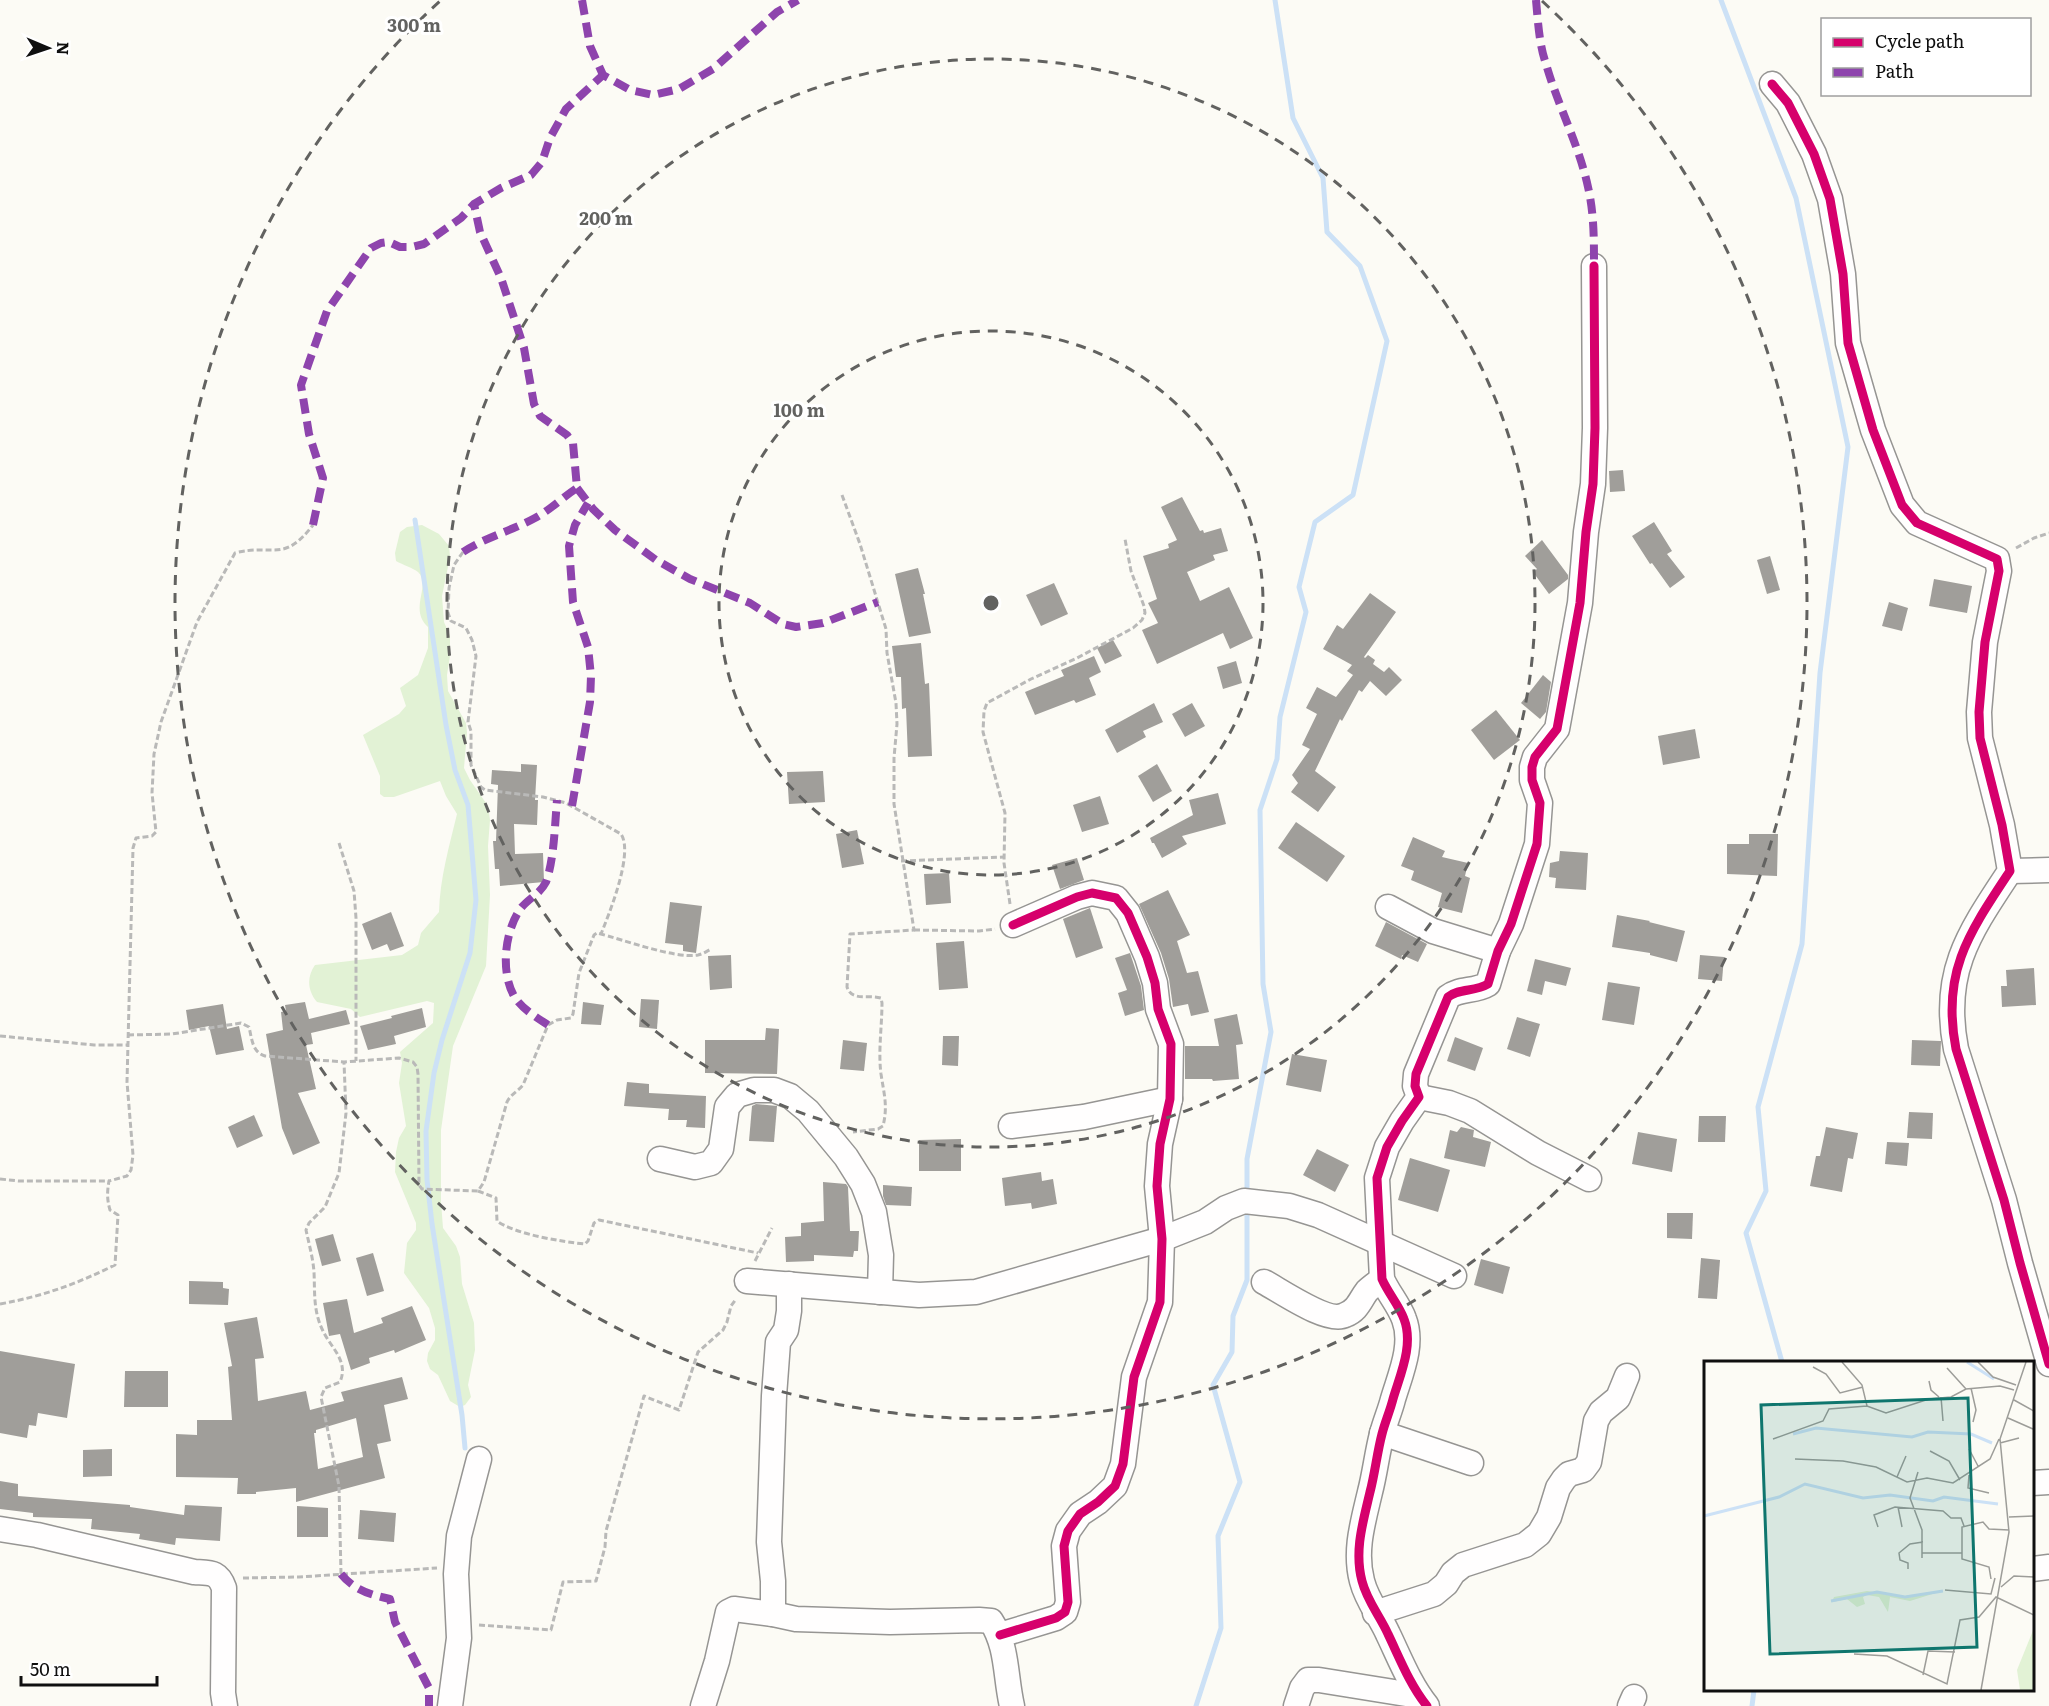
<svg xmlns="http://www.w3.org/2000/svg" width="2049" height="1706" font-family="Literata,serif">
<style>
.green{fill:#e2f2d5}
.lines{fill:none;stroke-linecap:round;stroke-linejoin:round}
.stream{stroke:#cce1f6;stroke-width:5}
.building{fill:#a09e9a;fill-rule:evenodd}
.minor-casing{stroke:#969593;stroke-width:27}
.path{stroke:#b9b9b8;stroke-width:3;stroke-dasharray:6 3;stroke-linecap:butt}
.minor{stroke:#fffefe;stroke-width:24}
.quiet{stroke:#8e44ad;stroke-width:8;stroke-dasharray:15 8;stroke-linecap:butt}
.cycleway-casing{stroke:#fff;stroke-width:13}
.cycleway{stroke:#d6006c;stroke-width:9}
.ring{fill:none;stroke:#626260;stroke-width:3;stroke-dasharray:10 8}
.inset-river{fill:none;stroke:#cce1f6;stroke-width:3}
.inset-road{fill:none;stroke:#9d9d99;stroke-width:1.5}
.view{fill:#0f766e;fill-opacity:0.15;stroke:#0f766e;stroke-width:3}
.inset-edge{fill:none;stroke:#0f0f0f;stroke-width:3}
.centre{fill:#626260;stroke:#fff;stroke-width:3}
.ring-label{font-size:18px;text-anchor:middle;font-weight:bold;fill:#626260;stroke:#fff;stroke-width:6;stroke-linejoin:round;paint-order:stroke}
</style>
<rect width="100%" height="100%" fill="#fcfbf5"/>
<path class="green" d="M422,525L439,534L449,546L450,557L442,596L444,622L450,636V656L447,675L448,691L466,723L467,732L464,768L470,780L488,806L490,820L488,846L490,895L486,966L453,1046L441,1130V1202L443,1228L456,1246L460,1257L462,1284L474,1323L475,1350L468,1385L471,1397L465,1405L460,1407L450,1401L438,1375L430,1369L427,1361L428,1353L435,1340V1328L429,1308L404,1273L407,1243L416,1230V1223L395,1172L396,1152L399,1138L406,1126L399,1083L402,1063L400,1052L433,1023L434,1003L427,1001L360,1017L351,1009L317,1002C308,991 306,978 315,965L402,955L418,945L421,933L439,912C440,878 449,847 457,814L446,796L440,781L394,797H384L380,794V776L363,735L399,714L406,706L400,688L418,675L428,648V627C408,609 432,585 418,572C413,568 403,565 396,561L395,553L400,532L407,527Z"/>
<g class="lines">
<g class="stream">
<polyline points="1721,0 1796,198 1848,447 1820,673 1802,944 1758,1107 1766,1191 1746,1233 1782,1362"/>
<polyline points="415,520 446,725 455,770 468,805 476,900 470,953 442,1040 434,1073 426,1131 427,1180 432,1224 462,1415 465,1448"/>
<polyline points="1247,1196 1247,1159 1271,1032 1263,984 1260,810 1277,759 1280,717 1306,612 1299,587 1315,522 1353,495 1387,341 1360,266 1327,232 1323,178 1293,118 1275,0"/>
<polyline points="1196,1706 1221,1628 1218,1536 1240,1482 1213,1385 1232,1352 1233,1316 1247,1280 1247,1208"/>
<polyline points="1752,1706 1754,1690"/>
</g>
</g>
<g class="building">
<polygon points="1623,470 1625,491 1610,492 1609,471"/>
<polygon points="1182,497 1200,531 1203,530 1204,533 1221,528 1228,551 1213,555 1215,560 1187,572 1200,601 1229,587 1253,638 1230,649 1223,633 1157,664 1142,630 1158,623 1148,603 1157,599 1143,556 1169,548 1168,544 1177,540 1161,507"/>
<polygon points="1654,522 1672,551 1667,554 1685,577 1670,588 1652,563 1650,564 1632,536"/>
<polygon points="1542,540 1568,575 1568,579 1549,594 1533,572 1537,569 1525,556"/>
<polygon points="1770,556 1780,590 1767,594 1757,560"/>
<polygon points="918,568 925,594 923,594 931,633 909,637 895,574"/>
<polygon points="1934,579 1972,586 1967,613 1929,606"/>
<polygon points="1054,583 1068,614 1041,626 1026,595"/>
<polygon points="1370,593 1396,612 1364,657 1365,658 1368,655 1375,660 1373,664 1384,672 1389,667 1402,680 1386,696 1370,681 1362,692 1359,690 1342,721 1340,719 1315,771 1336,787 1318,812 1291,792 1298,783 1292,775 1310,749 1302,745 1317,714 1306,708 1317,687 1336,697 1353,675 1347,671 1352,665 1323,649 1337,625 1343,629"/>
<polygon points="1889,602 1908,608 1902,631 1882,626"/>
<polygon points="1113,640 1122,656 1105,664 1097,648"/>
<polygon points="921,643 925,684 929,683 932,756 908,757 906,708 902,709 901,677 896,677 892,646"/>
<polygon points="1094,656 1101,672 1089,678 1096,695 1076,703 1074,700 1035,715 1025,692 1064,676 1061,670"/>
<polygon points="1236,661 1242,683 1223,689 1217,667"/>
<polygon points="1543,675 1551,682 1546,712 1540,719 1521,703"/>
<polygon points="1154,703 1163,722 1143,731 1146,737 1117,753 1105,730"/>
<polygon points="1192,703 1205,726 1185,737 1172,714"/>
<polygon points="1496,710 1520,740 1494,760 1471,730"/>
<polygon points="1695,729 1700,758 1663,765 1658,736"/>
<polygon points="521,764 537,765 535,800 538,800 537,825 514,824 515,854 543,853 544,882 500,886 499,869 495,869 493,841 496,841 498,785 491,784 492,770 521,772"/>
<polygon points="1157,764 1172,791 1153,802 1138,776"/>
<polygon points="823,771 825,802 789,804 787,772"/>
<polygon points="1218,793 1226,824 1182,836 1187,844 1162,858 1154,843 1152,843 1150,838 1193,815 1189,800"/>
<polygon points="1100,796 1109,824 1082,832 1073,805"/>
<polygon points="1296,822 1345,856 1327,882 1278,848"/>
<polygon points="857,830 864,864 842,868 836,834"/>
<polygon points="1749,834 1778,834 1777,876 1727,874 1727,844 1749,844"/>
<polygon points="1413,837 1445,851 1442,857 1468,863 1465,876 1470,878 1462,913 1438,907 1442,893 1411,880 1414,871 1401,866"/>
<polygon points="1560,851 1588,853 1586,890 1555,888 1556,878 1549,877 1550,863 1559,861"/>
<polygon points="1077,858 1084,880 1060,889 1052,865"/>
<polygon points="949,873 951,903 926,905 924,874"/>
<polygon points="1168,890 1190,935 1177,941 1187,973 1198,971 1209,1012 1191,1016 1188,1004 1173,1007 1169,979 1161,953 1139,904"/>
<polygon points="670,902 702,906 696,953 683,951 683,945 665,943"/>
<polygon points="1090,908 1103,948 1076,958 1063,919"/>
<polygon points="391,912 404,946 390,951 387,944 372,950 362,924"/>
<polygon points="1617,915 1650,921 1649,922 1685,931 1677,962 1650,955 1650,953 1612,947"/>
<polygon points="1386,922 1427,944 1418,962 1402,955 1401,959 1375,946"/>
<polygon points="964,941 968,988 939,990 936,943"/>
<polygon points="1130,953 1141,986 1144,1010 1125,1016 1118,993 1127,990 1115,958"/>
<polygon points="731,955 732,988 710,990 708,956"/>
<polygon points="1700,955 1724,957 1722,981 1698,979"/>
<polygon points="1535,959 1571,968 1566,986 1545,981 1542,995 1527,991"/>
<polygon points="2034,968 2036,1005 2002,1007 2001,986 2007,986 2006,970"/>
<polygon points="1608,982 1640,987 1634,1025 1602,1020"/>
<polygon points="641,999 659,1000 657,1029 639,1027"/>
<polygon points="305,1002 309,1019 346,1010 350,1024 311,1033 313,1044 306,1045 316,1089 298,1093 320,1143 293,1155 282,1128 266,1034 283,1030 281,1012 286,1011 285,1005"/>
<polygon points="583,1002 604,1005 601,1025 581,1024"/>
<polygon points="223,1004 227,1029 239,1026 244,1050 216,1055 209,1026 189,1030 186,1010"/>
<polygon points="422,1008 426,1027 394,1036 396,1044 368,1050 360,1026 392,1018 391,1016"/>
<polygon points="1237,1014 1243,1044 1236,1045 1239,1079 1213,1081 1212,1079 1185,1079 1185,1046 1219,1046 1214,1019"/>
<polygon points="1517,1017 1540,1024 1530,1057 1507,1049"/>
<polygon points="766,1028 779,1029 777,1074 705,1073 705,1040 765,1040"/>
<polygon points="943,1036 959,1036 958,1066 942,1065"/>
<polygon points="1455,1037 1483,1048 1475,1071 1447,1061"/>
<polygon points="843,1040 867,1043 864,1071 840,1069"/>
<polygon points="1912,1040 1941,1041 1940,1066 1911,1065"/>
<polygon points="1292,1054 1327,1060 1321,1092 1286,1085"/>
<polygon points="627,1082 649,1084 649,1093 706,1096 705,1128 686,1127 687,1120 668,1120 669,1109 624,1106"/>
<polygon points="756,1104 777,1106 774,1142 749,1141 752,1106"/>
<polygon points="1909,1112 1933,1113 1932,1139 1907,1138"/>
<polygon points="254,1115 263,1136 237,1148 228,1127"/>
<polygon points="1699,1116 1726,1116 1725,1142 1698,1142"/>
<polygon points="1461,1127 1474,1130 1473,1137 1491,1142 1485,1167 1444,1158 1450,1130 1457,1132"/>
<polygon points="1826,1127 1858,1133 1853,1159 1848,1158 1842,1192 1810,1186 1816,1156 1820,1156"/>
<polygon points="1638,1132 1677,1139 1672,1172 1632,1164"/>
<polygon points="961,1139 961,1171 919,1171 919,1140"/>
<polygon points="1887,1142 1909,1143 1907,1166 1885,1164"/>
<polygon points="1317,1149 1349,1165 1335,1192 1303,1175"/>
<polygon points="1410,1158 1450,1170 1438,1212 1398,1200"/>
<polygon points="1041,1172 1042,1181 1053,1179 1057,1204 1032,1209 1031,1203 1005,1206 1002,1178"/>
<polygon points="823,1182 846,1184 848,1187 850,1231 859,1231 858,1251 854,1251 853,1257 814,1255 814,1261 786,1262 785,1237 801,1236 801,1223 824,1221"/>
<polygon points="883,1185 912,1187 911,1206 886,1205 883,1196"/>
<polygon points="1667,1213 1693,1213 1692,1239 1667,1238"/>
<polygon points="333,1234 341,1261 322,1266 315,1239"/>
<polygon points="373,1253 384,1291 367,1296 356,1258"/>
<polygon points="1701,1258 1720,1260 1717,1299 1698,1298"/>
<polygon points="1481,1259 1510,1267 1503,1294 1474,1285"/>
<polygon points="189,1281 223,1282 223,1288 229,1289 228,1305 189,1304"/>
<polygon points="347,1299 354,1333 383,1323 381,1318 412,1306 426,1340 395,1353 394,1350 369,1358 370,1363 351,1370 340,1334 329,1336 323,1303"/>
<path d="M257,1317L264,1358L255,1359L258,1401L306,1391L310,1410L344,1401L341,1392L402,1377L408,1399L384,1405L391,1441L377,1444L385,1478L296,1502V1488L256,1492V1494H237L238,1478L176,1477V1434L197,1435V1420H232L228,1367L232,1366L224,1323ZM356,1418L363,1457L318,1469L314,1433H316V1430Z"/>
<polygon points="0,1351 75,1364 67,1418 38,1413 36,1426 29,1425 27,1438 0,1433"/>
<polygon points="125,1371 168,1371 168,1407 124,1407"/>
<polygon points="112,1449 112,1476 83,1477 83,1450"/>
<polygon points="0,1481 18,1484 18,1496 130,1505 130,1507 184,1515 185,1505 222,1507 220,1541 176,1538 175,1545 139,1539 140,1534 91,1529 92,1519 33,1517 33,1513 0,1509"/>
<polygon points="297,1506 328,1508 328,1537 297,1537"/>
<polygon points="360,1510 396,1513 394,1542 358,1539"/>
</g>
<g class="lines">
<g class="minor-casing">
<g id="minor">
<path d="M1772,84L1788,103L1814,154L1830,199L1843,274L1848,343L1873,430L1902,505L1917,523L1997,559L1999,571L1985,642L1979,712L1980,738L2002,825L2010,871C1969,933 1941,972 1956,1049L2004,1200L2020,1263L2049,1364"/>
<polyline points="2010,871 2049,870"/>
<polyline points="1388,907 1433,931 1498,951"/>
<polyline points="1419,1097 1449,1103 1470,1111 1538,1153 1589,1179"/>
<polyline points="1011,1126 1084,1117 1170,1099"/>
<polyline points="660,1159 695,1167 711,1163 721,1149 727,1107 737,1095 754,1090 774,1090 790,1096 808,1111 846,1157 863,1184 874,1212 881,1255 880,1292"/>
<polyline points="747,1281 919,1295 976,1292 1162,1239 1205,1222 1226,1208 1244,1201 1289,1206 1318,1215 1454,1276"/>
<path d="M1264,1282C1281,1291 1328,1324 1345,1315C1358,1310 1360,1300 1367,1291C1371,1287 1377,1283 1382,1279"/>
<polyline points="1382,1433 1471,1463"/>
<polyline points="2032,1483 2049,1482"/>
<path d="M0,1529L37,1535L194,1572C210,1573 218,1571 224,1588L223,1693L225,1706"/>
<polyline points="2032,1569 2049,1567"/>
<polyline points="1375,1613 1434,1594 1446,1584 1453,1573 1463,1565 1525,1545 1539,1534 1549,1517 1558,1488 1564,1479 1569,1474 1583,1470 1589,1462 1596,1421 1601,1412 1618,1398 1627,1376"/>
<polyline points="773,1614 773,1581 769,1542 774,1396 778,1342 786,1330 789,1311 789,1284"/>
<polyline points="1000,1635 1056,1618 1065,1612 1068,1602 1064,1546 1068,1531 1080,1514 1098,1502 1115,1486 1123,1464 1134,1377 1160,1302 1162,1239 1157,1186 1160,1144 1170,1099 1171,1044 1158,1009 1155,983 1147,957 1128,913 1116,898 1092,893 1077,897 1013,925"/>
<polyline points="450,1706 459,1638 456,1574 459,1536 479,1459"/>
<path d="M703,1706L717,1661L728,1612L734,1609L773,1614L796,1619L890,1622L979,1620L991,1621C1008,1647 1005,1676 1012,1706"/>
<polyline points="1296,1706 1302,1688 1308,1680 1319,1680 1419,1696"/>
<path d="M1427,1706C1410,1685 1400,1659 1388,1634C1380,1616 1367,1601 1362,1581C1354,1551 1363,1522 1370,1492C1375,1473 1377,1453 1382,1434C1385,1422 1390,1411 1393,1399C1400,1375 1414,1345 1404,1319C1399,1305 1388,1293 1382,1279L1377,1178L1387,1147L1402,1121L1419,1097L1415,1086L1416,1074L1448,997C1459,988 1475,992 1488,984L1498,951L1511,924L1537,844L1540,803L1532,780V767L1535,757L1557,729L1580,603L1586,532L1593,484L1595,428L1594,266"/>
<polyline points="1630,1706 1634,1697"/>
</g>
</g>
<g class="path">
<path d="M842,495L860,544L886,629L887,653L896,703L897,724L894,758V804L914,930L850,934L847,987C852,1002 868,994 881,998L882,1003C882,1026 878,1051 881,1074C884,1094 888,1106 883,1126L878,1129L853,1132"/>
<polyline points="2016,548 2034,538 2049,533"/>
<path d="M463,552L454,565L449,588L448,613L451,621L466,628L472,640L476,656L468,722L471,731V765L481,787L485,790L543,797L566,803L621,834C634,853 609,914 601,934"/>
<polyline points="339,843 354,891 356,918 356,1061"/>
<polyline points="901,861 1004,857"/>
<polyline points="1010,904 1004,863 1005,813 983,732 984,711 987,703 1031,679 1077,658 1133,628 1142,620 1145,613 1144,606 1131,571 1125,539"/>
<polyline points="914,930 979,931 995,929"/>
<path d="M128,1035L172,1034L241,1023L249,1027C252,1039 252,1052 265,1056L344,1062L399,1058L413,1062L417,1067L418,1074L419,1185L422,1189L478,1191L484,1182L507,1102C511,1094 517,1092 523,1085L548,1025L557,1020L571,1018L573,1014L579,973L594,935L597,933C622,939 674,959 698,955C703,954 707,951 711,949"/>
<polyline points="0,1036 94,1045 127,1045"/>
<polyline points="0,1179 19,1181 109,1181"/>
<path d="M478,1191L496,1198L497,1221C514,1234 563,1242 585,1244L588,1241L594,1223L599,1220L758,1253"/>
<polyline points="755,1261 772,1228"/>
<path d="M0,1304C44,1296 76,1284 115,1265L118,1215L110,1210C107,1200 107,1192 109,1181L127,1176L131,1170L133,1155L127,1082L133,848L136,838L152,836L156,832L152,793L154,754L161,722L197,622L235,553C274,543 283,564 313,525"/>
<path d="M341,1574L339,1486L321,1397L325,1388L340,1382C349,1361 331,1348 323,1331C313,1311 315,1293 314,1272C313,1258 309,1244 306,1230L309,1223L325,1207L339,1173L346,1113L344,1062"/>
<polyline points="243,1578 299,1577 437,1568"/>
<polyline points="479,1625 551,1630 563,1582 596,1581 605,1547 606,1531 644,1396 679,1410 698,1352 723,1330 727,1322 731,1306 736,1299"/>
</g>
<use href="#minor" class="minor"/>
<g class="quiet">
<polyline points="582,0 590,46 603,75 630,90 653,95 679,89 713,69 777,12 798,0"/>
<path d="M1536,0C1538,21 1539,44 1546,64C1558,106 1579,145 1588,187C1594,213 1594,239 1594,266"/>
<polyline points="577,488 593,509 615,530 656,560 690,579 750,603 783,624 796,627 823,623 878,602"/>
<polyline points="313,525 323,478 309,434 301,385 327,311 371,248 381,243 389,242 400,247 412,247 424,244 461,218 474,204 501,188 531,175 542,162 550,138 566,109 603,75"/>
<path d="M463,552C486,537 511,531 535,518C550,510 563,497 577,488L573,443L567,435L540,416L534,404L524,348L501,278L480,232L474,204"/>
<polyline points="572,806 590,702 591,676 588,647 573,602 569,546 575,525 588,503"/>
<path d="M548,1025C536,1017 522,1009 514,996C500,971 505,930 521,908C529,898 540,894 546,882C554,861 555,823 557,800"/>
<path d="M341,1574C354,1590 371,1595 390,1599L395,1622L429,1688V1706"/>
</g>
<g class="cycleway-casing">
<g id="cycleway">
<path d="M1772,84L1788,103L1814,154L1830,199L1843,274L1848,343L1873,430L1902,505L1917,523L1997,559L1999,571L1985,642L1979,712L1980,738L2002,825L2010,871C1969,933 1941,972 1956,1049L2004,1200L2020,1263L2049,1364"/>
<polyline points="1000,1635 1056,1618 1065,1612 1068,1602 1064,1546 1068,1531 1080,1514 1098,1502 1115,1486 1123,1464 1134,1377 1160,1302 1162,1239 1157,1186 1160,1144 1170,1099 1171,1044 1158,1009 1155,983 1147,957 1128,913 1116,898 1092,893 1077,897 1013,925"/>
<path d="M1427,1706C1410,1685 1400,1659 1388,1634C1380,1616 1367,1601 1362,1581C1354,1551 1363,1522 1370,1492C1375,1473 1377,1453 1382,1434C1385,1422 1390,1411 1393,1399C1400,1375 1414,1345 1404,1319C1399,1305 1388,1293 1382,1279L1377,1178L1387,1147L1402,1121L1419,1097L1415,1086L1416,1074L1448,997C1459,988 1475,992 1488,984L1498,951L1511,924L1537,844L1540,803L1532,780V767L1535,757L1557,729L1580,603L1586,532L1593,484L1595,428L1594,266"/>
</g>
</g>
<use href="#cycleway" class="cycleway"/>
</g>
<g class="ring">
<circle cx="991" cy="603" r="272"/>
<circle cx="991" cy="603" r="544"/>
<path d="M1542 1A816 816 0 1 1 440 1"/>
</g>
<g transform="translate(1704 1361)">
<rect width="330" height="330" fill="#fcfbf5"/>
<path d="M163,230L201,235L235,231L206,240L186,236L184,251L175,236L163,234L159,236L161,243L153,246L143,238L128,241L130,236ZM330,267V329H316L313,309Z" fill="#e2f2d5"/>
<path class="inset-river" d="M263,1L290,18M89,73L112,67L208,76L224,71L267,73L288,82M0,155L75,136L101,123L159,137L186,134L229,140L240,136L294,143M127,240L173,231L201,236L239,230"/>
<path class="inset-road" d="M138,1L158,24L163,45M274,1L289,16L312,24M109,6L122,13L136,32L159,26M243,7L262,28M225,20L227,29L235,36M267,27L272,49L269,61M237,36L239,60M310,39L330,50M304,57L329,68M69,78L119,60L125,48L163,45L182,52L225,38L247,36L262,28L296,25L310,29M296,82L315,77M265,88L274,105M226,90L245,100L256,119M91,98L139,100L172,106L203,121L223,117L249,122L286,98L295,78M214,111L206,137L218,169V197M265,114L264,127L285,132M193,116L202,95M194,146L198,166M305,156L330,155M174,166L170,154L191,146L239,150L247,157H257L260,165M218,192H258M204,208V202L196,199L195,192L206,183L219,181M287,218L285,206L258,198V166L279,161L285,168L305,169M297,226L310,215L330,216M241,229L287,233L291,217M150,293L183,295L243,323L256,259L275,256L292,236L330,254M219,314L224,290L251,291M277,329L305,171L296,78L322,1"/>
<path class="view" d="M264,37L273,286L66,293L57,44Z"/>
<rect width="330" height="330" class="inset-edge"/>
</g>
<circle cx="991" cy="603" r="9" class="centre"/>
<g class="ring-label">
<text x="414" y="32">300 m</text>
<text x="606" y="225">200 m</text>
<text x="799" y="417">100 m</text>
</g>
<rect x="1821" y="18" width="210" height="78" fill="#ffffff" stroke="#9f9f9f" stroke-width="1.5"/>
<rect x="1833" y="38" width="30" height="9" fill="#d6006c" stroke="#9f9f9f" stroke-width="1.5"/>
<text x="1875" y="48" font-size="18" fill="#0f0f0f">Cycle path</text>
<rect x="1833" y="68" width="30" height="9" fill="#8e44ad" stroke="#9f9f9f" stroke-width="1.5"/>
<text x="1875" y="78" font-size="18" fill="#0f0f0f">Path</text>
<g transform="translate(48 48) rotate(92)" stroke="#ffffff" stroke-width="4.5" paint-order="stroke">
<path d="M0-4.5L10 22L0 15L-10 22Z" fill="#0f0f0f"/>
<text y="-9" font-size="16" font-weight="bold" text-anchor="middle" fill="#0f0f0f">N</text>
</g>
<path d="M21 1676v9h136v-9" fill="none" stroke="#0f0f0f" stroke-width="3"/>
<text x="30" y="1676" font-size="18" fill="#0f0f0f" stroke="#ffffff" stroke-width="4.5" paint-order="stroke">50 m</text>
</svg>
